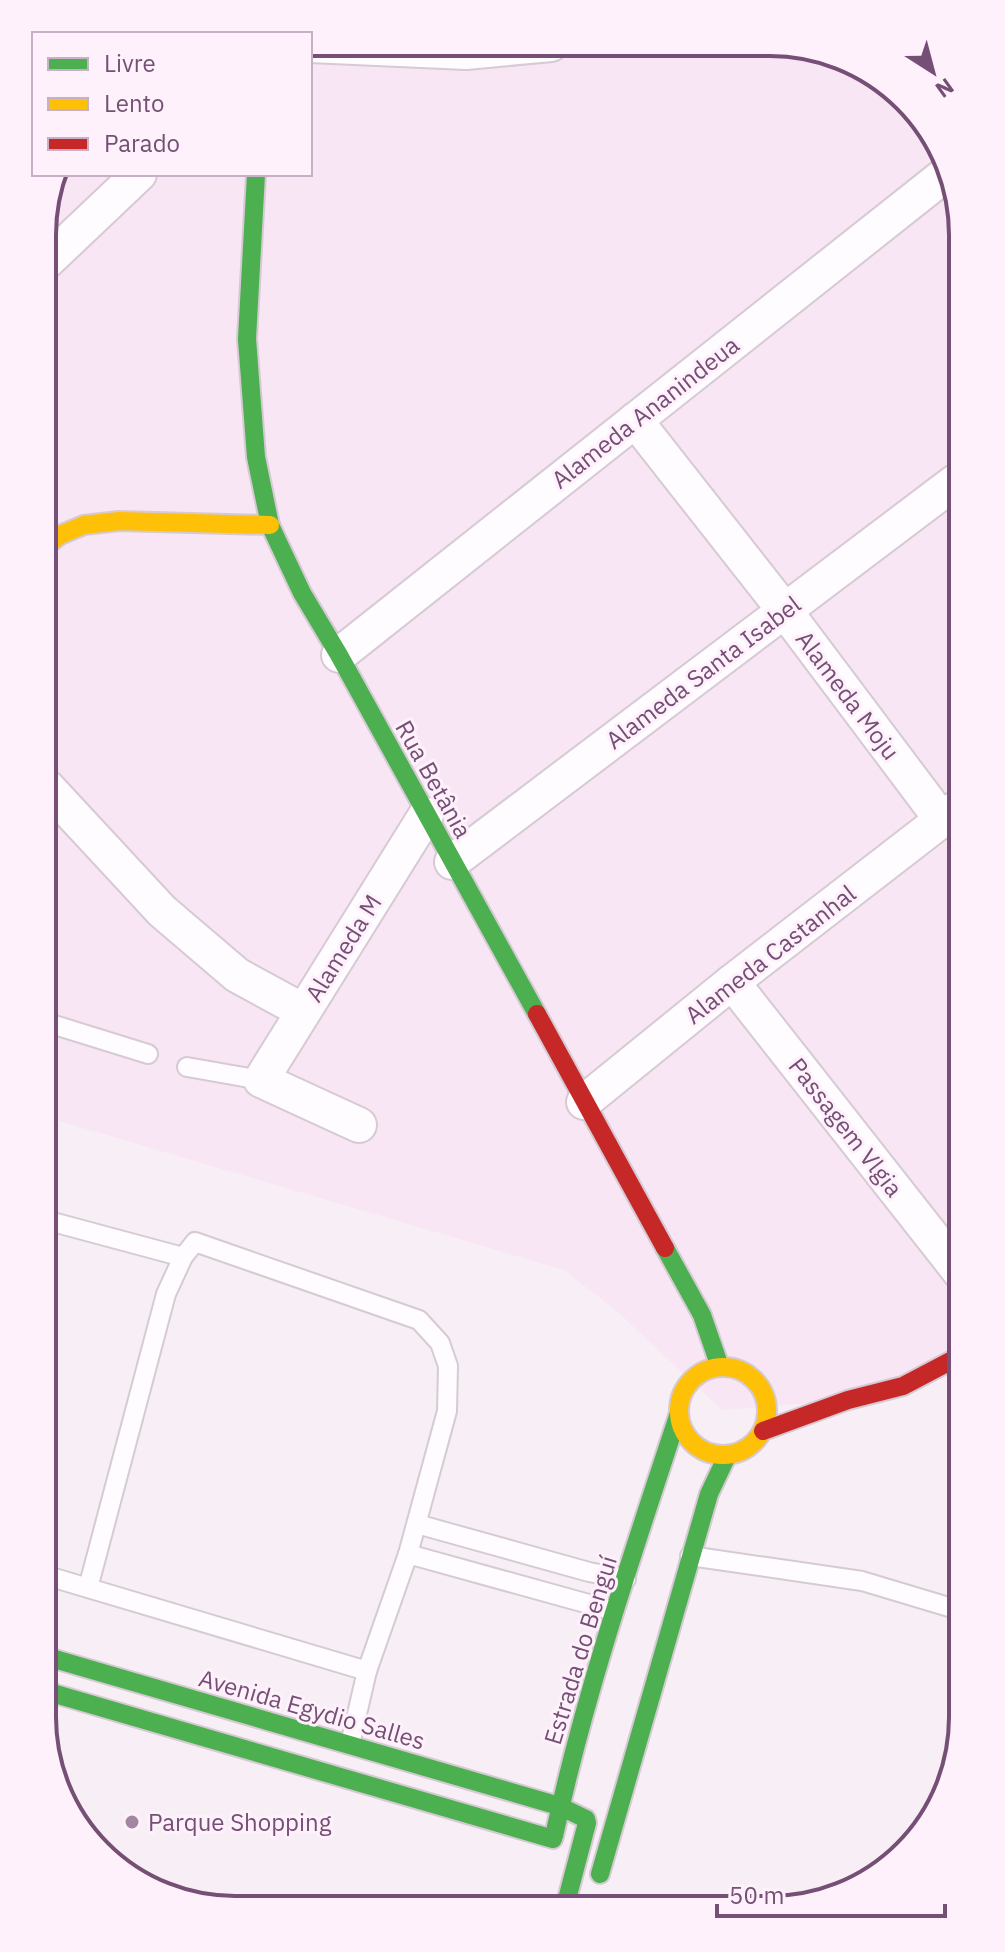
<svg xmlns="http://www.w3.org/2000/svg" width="1005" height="1952" font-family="'IBM Plex Sans',sans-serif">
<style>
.residential{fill:#f8e6f4}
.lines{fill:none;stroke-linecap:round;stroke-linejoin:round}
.lane-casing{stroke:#d6cad4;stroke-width:22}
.street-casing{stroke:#d6cad4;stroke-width:38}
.fast-casing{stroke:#d5cad3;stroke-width:22}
.slow-casing{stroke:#d5cad3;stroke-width:22}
.jam-casing{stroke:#d5cad3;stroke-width:22}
.lane{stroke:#fefcfe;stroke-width:18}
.street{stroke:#fefcfe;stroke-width:34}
.fast{stroke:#4caf50;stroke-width:18}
.slow{stroke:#ffc107;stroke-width:18}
.jam{stroke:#c62828;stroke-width:18}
.poi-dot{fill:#a387a2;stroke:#fef1fb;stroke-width:3}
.labels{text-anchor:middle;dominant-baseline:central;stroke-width:6;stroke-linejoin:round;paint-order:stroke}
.street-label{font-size:24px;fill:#754f75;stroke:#fef1fb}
.poi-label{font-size:24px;fill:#754f75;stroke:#fef1fb;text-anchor:start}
.rim{fill:none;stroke:#754f75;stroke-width:4}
</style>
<rect width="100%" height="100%" fill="#f8eef5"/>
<polygon class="residential" points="310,42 808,46 897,89 953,173 960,1356 848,1400 722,1410 618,1312 564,1270 49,1118 44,210 54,174 310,174"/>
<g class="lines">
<g class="lane-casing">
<g id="lane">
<polyline points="48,1023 148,1054"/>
<polyline points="187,1067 261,1080"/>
<polyline points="49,1221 183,1257"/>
<polyline points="417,1524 589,1572 626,1579"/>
<polyline points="408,1554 614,1611"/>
<polyline points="690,1556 862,1581 962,1611"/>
<polyline points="51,1577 367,1671 408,1554 447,1411 448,1366 440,1343 419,1320 195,1242 183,1257 166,1294 88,1588"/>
<polyline points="350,1744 367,1671"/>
</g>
</g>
<g class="street-casing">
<g id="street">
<polyline points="310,45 466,52 551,44"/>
<polyline points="44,264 139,174"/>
<polyline points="635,420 785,611 942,820"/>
<polyline points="339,655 951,170"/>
<polyline points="47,787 162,911 237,975 303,1011"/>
<polyline points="452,862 955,482"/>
<polyline points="732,982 960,1272"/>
<polyline points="584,1102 732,982 957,808"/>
<polyline points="359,1125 261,1080 426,815"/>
</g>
</g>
<g class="fast-casing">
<g id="fast">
<polyline points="256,174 247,339 256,457 270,525 302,593 339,655 537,1014"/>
<polyline points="665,1248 702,1315 720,1367"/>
<polyline points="51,1658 559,1806 586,1819 587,1823 566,1903"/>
<polyline points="52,1693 553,1839"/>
<path d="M554,1836C585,1692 633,1553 679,1413"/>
<polyline points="600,1874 709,1494 727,1456"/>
</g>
</g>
<g class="slow-casing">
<g id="slow">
<polyline points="45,547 60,535 84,525 119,521 270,525"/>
<circle cx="723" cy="1411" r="44"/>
</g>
</g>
<g class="jam-casing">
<g id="jam">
<polyline points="537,1014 665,1248"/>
<polyline points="763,1431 848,1400 903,1386 960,1356"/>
</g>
</g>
<use href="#lane" class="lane"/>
<use href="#street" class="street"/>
<use href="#fast" class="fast"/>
<use href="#slow" class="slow"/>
<use href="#jam" class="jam"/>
</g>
<circle class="poi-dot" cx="132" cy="1822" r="8"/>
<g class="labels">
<g class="street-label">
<text transform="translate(645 412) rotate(-38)">Alameda Ananindeua</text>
<text transform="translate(703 672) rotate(-37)">Alameda Santa Isabel</text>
<text transform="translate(848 695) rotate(53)">Alameda Moju</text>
<text transform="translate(434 779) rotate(61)">Rua Betânia</text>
<text transform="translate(343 948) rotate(-58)">Alameda M</text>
<text transform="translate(770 954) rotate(-38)">Alameda Castanhal</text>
<text transform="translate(846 1127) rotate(52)">Passagem Vlgia</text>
<text transform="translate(580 1650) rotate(-73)">Estrada do Benguí</text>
<text transform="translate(312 1709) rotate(16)">Avenida Egydio Salles</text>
</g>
<g class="poi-label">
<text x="148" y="1822">Parque Shopping</text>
</g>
</g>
<path d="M0 0H1005V1952H0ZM235 56H770A179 179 0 0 1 949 235V1717A179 179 0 0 1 770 1896H235A179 179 0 0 1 56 1717V235A179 179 0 0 1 235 56Z" fill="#fef1fb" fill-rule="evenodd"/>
<path class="rim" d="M235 56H770A179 179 0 0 1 949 235V1717A179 179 0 0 1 770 1896H235A179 179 0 0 1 56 1717V235A179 179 0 0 1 235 56Z"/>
<rect x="32" y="32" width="280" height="144" fill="#fef1fb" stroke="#c7b0c5" stroke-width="2"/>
<rect x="48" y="58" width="40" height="12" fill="#4caf50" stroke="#c7b0c5" stroke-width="2"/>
<text x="104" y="72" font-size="24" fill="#754f75">Livre</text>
<rect x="48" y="98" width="40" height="12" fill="#ffc107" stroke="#c7b0c5" stroke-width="2"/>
<text x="104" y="112" font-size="24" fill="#754f75">Lento</text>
<rect x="48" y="138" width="40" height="12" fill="#c62828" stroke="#c7b0c5" stroke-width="2"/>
<text x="104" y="152" font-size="24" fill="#754f75">Parado</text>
<g transform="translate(933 72) rotate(144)" stroke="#fef1fb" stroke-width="6" paint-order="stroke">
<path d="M0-6L14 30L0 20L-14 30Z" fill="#754f75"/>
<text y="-12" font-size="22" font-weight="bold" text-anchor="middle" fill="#754f75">N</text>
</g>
<path d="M717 1904v12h228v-12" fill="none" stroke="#754f75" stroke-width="4"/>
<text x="729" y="1904" font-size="24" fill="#754f75" stroke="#fef1fb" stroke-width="6" paint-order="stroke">50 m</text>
</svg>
